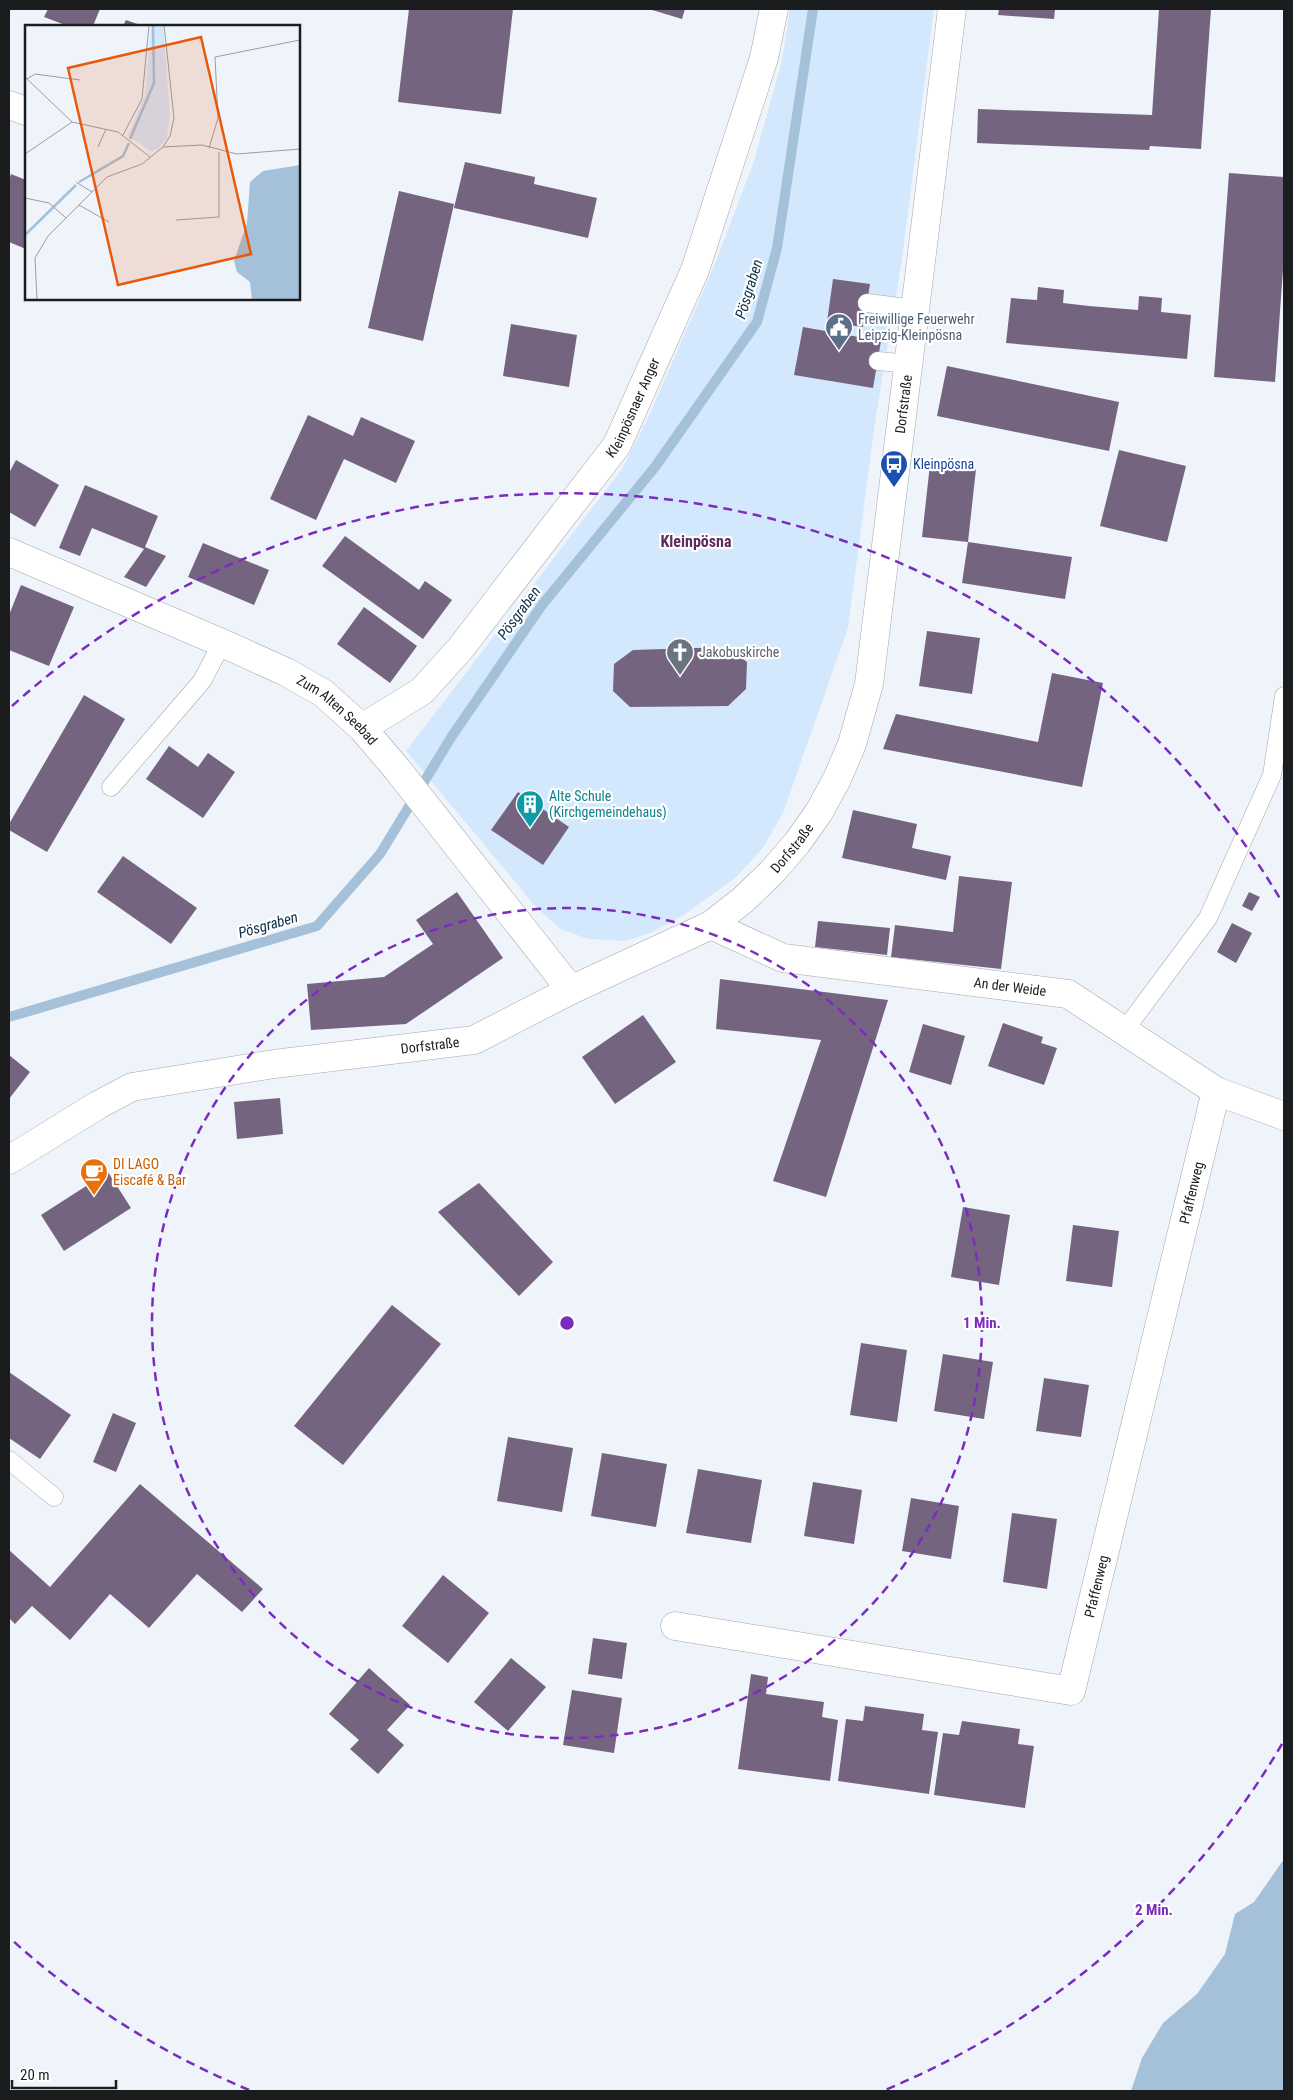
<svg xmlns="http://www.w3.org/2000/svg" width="1293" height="2100" font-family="'Roboto Condensed',sans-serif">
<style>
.green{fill:#d4e8fd}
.water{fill:#a4c1d9}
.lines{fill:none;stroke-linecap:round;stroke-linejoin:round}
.stream{stroke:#a4c1d9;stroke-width:10}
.building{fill:#756480}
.lane-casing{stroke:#a3a7ac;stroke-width:19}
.street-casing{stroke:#a3a7ac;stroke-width:29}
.secondary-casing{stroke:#a3a7ac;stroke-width:29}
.lane{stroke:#fff;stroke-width:18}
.street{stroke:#fff;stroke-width:28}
.secondary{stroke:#fff;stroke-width:28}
.ring{fill:none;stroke:#7b2cbf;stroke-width:2.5;stroke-dasharray:9 6}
.labels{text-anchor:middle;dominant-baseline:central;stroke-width:4.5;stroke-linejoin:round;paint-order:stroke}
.service-label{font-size:14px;fill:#4e5e75;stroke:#fff;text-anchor:start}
.street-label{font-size:14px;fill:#1a1c1e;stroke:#fff}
.transit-label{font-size:14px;fill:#164399;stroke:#fff;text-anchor:start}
.worship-label{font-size:14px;fill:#5b616d;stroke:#fff;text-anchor:start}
.culture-label{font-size:14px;fill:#0d838f;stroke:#fff;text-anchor:start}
.food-label{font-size:14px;fill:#c56008;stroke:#fff;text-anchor:start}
.water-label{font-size:15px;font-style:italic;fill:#0a2f48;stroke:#fff}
.quarter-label{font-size:16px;font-weight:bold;fill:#5d2b5c;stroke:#fff}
.inset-river{fill:none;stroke:#a4c1d9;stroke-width:2.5}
.inset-road{fill:none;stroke:#9a9ea2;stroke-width:1}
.view{fill:#e8590c;fill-opacity:0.15;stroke:#e8590c;stroke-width:2.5}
.inset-edge{fill:none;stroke:#1a1c1e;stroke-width:2.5}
.centre{fill:#7b2cbf;stroke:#fff;stroke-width:2.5}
.ring-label{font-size:15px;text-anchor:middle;font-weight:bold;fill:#7b2cbf;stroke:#fff;stroke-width:4.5;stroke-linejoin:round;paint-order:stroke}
</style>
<rect width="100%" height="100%" fill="#eff4fa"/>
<polygon class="green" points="790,9 934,9 902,259 875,422 848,628 783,813 763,848 735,878 685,914 653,932 626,941 588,939 560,929 536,907 406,751 622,469 648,418 715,264 754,161 782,60"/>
<polygon class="water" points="1284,1859 1284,2091 1131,2091 1142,2058 1163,2023 1197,1994 1225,1954 1235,1914 1254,1902"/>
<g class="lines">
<polyline class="stream" points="9,1017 317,926 380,854 452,736 542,605 655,467 757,322 777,248 813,9"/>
</g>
<g class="building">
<polygon points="48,9 100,9 93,26 68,26 44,17"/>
<polygon points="409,9 513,9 501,114 398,102"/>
<polygon points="649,9 685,9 682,19"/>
<polygon points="999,9 1055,9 1054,19 998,15"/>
<polygon points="1159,9 1211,9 1201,149 1150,146 1149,150 977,143 978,109 1152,115"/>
<polygon points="126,20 143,26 123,26"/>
<polygon points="465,162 535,177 534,184 597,198 588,238 454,208"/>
<polygon points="1229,173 1284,177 1284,255 1275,382 1214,377"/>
<polygon points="11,174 26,180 26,249 9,242 9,181"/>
<polygon points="399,191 454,204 423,341 368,328"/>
<polygon points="833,279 870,284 863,327 827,322"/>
<polygon points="1038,287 1064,290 1063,303 1089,306 1138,310 1139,296 1162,298 1161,312 1191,315 1187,359 1006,343 1011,298 1037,300"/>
<polygon points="511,324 577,335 569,387 503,376"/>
<polygon points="803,327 881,341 873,388 794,375"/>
<polygon points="947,366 1119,402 1109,451 937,416"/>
<polygon points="308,415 353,436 361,417 415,441 396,483 344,459 316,520 270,499"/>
<polygon points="1119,450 1186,466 1167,542 1100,526"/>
<polygon points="16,460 59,485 35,527 9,512 9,473"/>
<polygon points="930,464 976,469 968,542 1072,557 1065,599 962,583 968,542 922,537"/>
<polygon points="85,485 158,516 145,547 166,556 146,587 124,577 144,549 92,528 80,556 59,548"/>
<polygon points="345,536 419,590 425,581 452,600 423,639 322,566"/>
<polygon points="203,543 269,570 254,605 188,577"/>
<polygon points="21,585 74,607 49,666 9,650 9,615"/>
<polygon points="364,607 417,646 390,683 337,644"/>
<polygon points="927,631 980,638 972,694 919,686"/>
<polygon points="727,647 747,662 746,689 728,706 630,707 613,691 614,664 633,650"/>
<polygon points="1052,673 1103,683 1082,787 883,749 896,714 1038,742"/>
<polygon points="84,695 125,719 47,852 9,830 9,824"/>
<polygon points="169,746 198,767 208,753 235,772 203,818 146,779"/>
<polygon points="518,792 569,827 543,865 491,830"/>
<polygon points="853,810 917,824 912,848 951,856 946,880 842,858"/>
<polygon points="123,856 197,908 171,944 97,892"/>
<polygon points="959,876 1012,882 1001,969 891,957 895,925 953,932"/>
<polygon points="457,892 503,958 406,1024 311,1030 307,984 384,977 433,944 416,920"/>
<polygon points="1249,892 1260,897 1252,911 1242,906"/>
<polygon points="818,921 890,928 887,955 815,947"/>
<polygon points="1232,923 1252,933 1236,963 1217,952"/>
<polygon points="720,979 888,1000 826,1197 773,1181 821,1040 716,1029"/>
<polygon points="643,1015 676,1062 615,1104 582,1057"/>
<polygon points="1003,1023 1043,1037 1041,1043 1057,1048 1044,1085 988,1066"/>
<polygon points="923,1024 965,1036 951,1085 909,1072"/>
<polygon points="9,1055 30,1072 9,1099"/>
<polygon points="280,1098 283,1134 237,1139 234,1102"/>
<polygon points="108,1172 131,1208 64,1251 41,1215"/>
<polygon points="479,1183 553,1262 519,1296 438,1212"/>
<polygon points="963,1207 1010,1215 999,1285 951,1277"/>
<polygon points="1073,1225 1119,1231 1112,1287 1066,1281"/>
<polygon points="392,1305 441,1344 343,1465 294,1426"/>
<polygon points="861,1343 907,1350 897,1422 850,1415"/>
<polygon points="943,1354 993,1362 984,1419 934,1411"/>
<polygon points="9,1372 71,1415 40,1459 9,1438"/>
<polygon points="1044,1378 1089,1385 1081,1437 1036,1431"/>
<polygon points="113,1413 136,1423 116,1472 93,1462"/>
<polygon points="508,1437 573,1448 562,1512 497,1501"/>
<polygon points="602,1453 667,1464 656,1527 591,1516"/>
<polygon points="698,1469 762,1480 751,1543 686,1533"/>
<polygon points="813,1482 862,1490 854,1544 804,1536"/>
<polygon points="140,1484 263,1589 242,1612 197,1574 149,1628 110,1594 70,1640 32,1606 15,1624 9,1618 9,1550 50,1587"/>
<polygon points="911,1498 959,1506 951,1559 902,1551"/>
<polygon points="1012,1513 1057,1519 1047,1589 1003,1582"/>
<polygon points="443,1575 489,1613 448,1663 402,1626"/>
<polygon points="593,1638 627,1643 622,1679 588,1674"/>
<polygon points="511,1658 546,1687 508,1731 474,1702"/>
<polygon points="369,1668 410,1705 387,1730 404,1745 378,1774 350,1749 359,1740 329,1714"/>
<polygon points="751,1674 768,1677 766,1694 824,1702 822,1717 838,1720 830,1781 738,1769"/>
<polygon points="572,1690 622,1698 614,1753 563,1745"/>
<polygon points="865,1706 924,1714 922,1730 938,1732 929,1794 838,1781 846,1719 863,1721"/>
<polygon points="962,1721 1020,1729 1018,1744 1034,1746 1025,1808 934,1795 943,1733 959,1735"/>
</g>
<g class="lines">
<g class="lane-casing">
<g id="lane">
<polyline points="867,303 916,309"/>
<polyline points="878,361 909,364"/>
<polyline points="111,787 202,681 222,643"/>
<polyline points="1124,1031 1208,918 1272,775 1284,696"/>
<polyline points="9,1460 54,1497"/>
</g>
</g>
<g class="street-casing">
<g id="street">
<polyline points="9,105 26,111"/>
<path id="s1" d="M362,728L422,691L460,649L617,445L695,270L764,58L774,9"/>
<path id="s2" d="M711,925L783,958L1068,994L1216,1091L1284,1116"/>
<path id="s3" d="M675,1626L1071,1691L1216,1091"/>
</g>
</g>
<g class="secondary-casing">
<g id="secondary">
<path id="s4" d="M9,552L222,643L286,672L323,693L362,728L397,769L571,990"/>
<path id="s5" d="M9,1160L98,1105L132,1087L274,1064L474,1040L571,990L711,925L743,900L772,872L797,843L819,812L837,779L852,744L869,684L952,9"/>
</g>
</g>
<use href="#lane" class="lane"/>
<use href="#street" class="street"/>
<use href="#secondary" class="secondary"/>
</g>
<g class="ring">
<circle cx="567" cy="1323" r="415"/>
<path d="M1282 1744A830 830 0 0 1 885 2090M249 2090A830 830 0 0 1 12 1940M12 706A830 830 0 0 1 1282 902"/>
</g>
<defs>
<g id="civic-pin" transform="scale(1.4375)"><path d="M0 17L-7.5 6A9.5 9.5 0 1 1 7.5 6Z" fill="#5c6f8a" stroke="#fff"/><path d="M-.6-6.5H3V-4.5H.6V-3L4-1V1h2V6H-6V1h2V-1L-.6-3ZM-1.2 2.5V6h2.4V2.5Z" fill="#fff"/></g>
<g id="bus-pin" transform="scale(1.4375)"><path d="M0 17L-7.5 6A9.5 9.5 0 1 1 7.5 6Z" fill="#1a4fb4" stroke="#fff"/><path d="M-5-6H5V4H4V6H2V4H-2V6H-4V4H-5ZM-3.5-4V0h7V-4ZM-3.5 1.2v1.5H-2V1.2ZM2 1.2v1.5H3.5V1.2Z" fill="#fff"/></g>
<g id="church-pin" transform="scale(1.4375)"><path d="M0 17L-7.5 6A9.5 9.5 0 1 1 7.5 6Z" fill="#6b7280" stroke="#fff"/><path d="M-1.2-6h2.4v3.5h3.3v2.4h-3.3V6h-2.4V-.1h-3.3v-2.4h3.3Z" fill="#fff"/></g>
<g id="building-pin" transform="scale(1.4375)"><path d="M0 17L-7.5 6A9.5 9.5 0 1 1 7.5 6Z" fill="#0f9aa8" stroke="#fff"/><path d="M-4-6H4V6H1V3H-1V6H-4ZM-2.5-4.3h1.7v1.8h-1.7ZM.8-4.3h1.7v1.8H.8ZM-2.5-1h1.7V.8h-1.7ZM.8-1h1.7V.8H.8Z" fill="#fff"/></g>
<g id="cafe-pin" transform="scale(1.4375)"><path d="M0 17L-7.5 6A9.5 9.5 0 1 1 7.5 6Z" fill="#e8710a" stroke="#fff"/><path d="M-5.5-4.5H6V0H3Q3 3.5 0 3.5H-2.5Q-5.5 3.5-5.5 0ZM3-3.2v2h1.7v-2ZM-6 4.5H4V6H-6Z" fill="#fff"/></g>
</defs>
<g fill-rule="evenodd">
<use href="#civic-pin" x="839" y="327"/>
<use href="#bus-pin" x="894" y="464"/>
<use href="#church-pin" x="680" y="652"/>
<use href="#building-pin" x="530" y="804"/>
<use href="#cafe-pin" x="94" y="1172"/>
</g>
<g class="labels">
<g class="service-label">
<text x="858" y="319">Freiwillige Feuerwehr<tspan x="858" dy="16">Leipzig-Kleinpösna</tspan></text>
</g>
<g class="street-label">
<text stroke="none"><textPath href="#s5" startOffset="1329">Dorfstraße</textPath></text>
<text stroke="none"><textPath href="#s1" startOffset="425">Kleinpösnaer Anger</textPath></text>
<text stroke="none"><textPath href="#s4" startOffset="366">Zum Alten Seebad</textPath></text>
<text stroke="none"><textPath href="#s5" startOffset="864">Dorfstraße</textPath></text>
<text stroke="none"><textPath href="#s2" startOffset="308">An der Weide</textPath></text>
<text stroke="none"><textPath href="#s5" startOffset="444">Dorfstraße</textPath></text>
<text stroke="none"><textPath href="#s3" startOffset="914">Pfaffenweg</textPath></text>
<text stroke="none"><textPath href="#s3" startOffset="509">Pfaffenweg</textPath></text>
</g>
<g class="transit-label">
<text x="913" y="464">Kleinpösna</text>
</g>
<g class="worship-label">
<text x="699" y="652">Jakobuskirche</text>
</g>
<g class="culture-label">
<text x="549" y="796">Alte Schule<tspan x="549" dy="16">(Kirchgemeindehaus)</tspan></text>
</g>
<g class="food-label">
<text x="113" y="1164">DI LAGO<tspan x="113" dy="16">Eiscafé &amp; Bar</tspan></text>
</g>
<g class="water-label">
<text transform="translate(749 289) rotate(-73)">Pösgraben</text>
<text transform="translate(519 613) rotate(-54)">Pösgraben</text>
<text transform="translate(268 925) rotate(-16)">Pösgraben</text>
</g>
<g class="quarter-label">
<text x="696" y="541">Kleinpösna</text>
</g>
</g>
<g transform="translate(25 25)">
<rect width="275" height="275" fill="#eff4fa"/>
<path d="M126,0H138L145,88L142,113L133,124L126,126L103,111L120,71Z" fill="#d4e8fd"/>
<path d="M275,140V275H227L225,257L212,247L209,236L222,198L225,157L238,146Z" fill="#a4c1d9"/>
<path class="inset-river" d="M105,114L129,58L128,0M54,157L98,131L104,118M0,210L51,160"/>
<path class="inset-road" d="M0,52L47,97L93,107L125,132M2,54L10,49L55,55M98,110L117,74L124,0M73,122L81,104M138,122L177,120L212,129L275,124M184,123L193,93L190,32L275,15M0,129L47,97M51,157L67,167M0,173L24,178L41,193M54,180L84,197M151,195L194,192V127M12,275L10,233L23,211L82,152L117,139L138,122L145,111L149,93L139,0"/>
<path class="view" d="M176,12L226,229L93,260L43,43Z"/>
<rect width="275" height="275" class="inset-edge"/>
</g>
<circle cx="567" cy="1323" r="8" class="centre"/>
<g class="ring-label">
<text x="982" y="1328">1 Min.</text>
<text x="1154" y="1915">2 Min.</text>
</g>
<rect width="1293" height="2100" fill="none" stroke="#1a1c1e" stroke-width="20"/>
<path d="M12 2080v8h104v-8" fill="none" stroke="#1a1c1e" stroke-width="2.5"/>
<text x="20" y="2080" font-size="15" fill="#1a1c1e" stroke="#ffffff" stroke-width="4" paint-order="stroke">20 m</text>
</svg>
